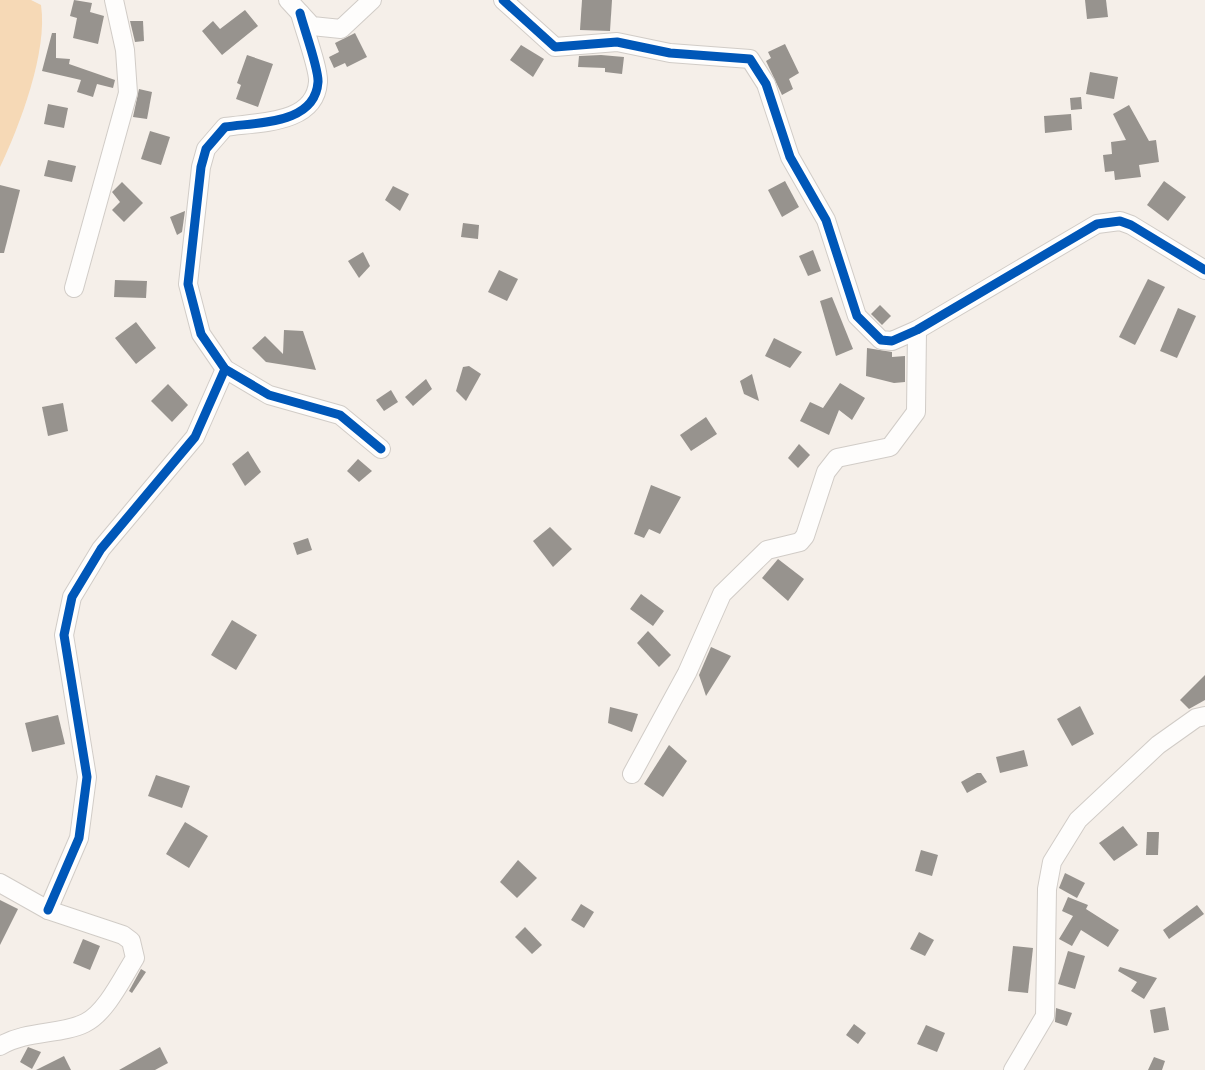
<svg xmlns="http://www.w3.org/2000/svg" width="1205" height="1070" font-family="Figtree,sans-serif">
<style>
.green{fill:#f6d9b6}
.building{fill:#97938e}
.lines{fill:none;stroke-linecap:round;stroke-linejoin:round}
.minor-casing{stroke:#d1ccc7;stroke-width:20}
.minor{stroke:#fefdfc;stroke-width:18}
.cycleway-casing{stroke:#fff;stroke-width:13}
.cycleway{stroke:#0057b8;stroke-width:9}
</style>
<rect width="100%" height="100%" fill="#f5efe9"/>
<path class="green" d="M0,0H31L41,5C48,51 20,125 0,167Z"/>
<g class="building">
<polygon points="74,0 92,3 90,12 104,16 98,44 73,38 77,18 70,16"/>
<polygon points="582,0 612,0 610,31 580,30"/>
<polygon points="1085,0 1106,0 1108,17 1087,19"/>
<polygon points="245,10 258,26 222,55 202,31 213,21 220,29"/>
<polygon points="130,21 143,21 144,41 135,42"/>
<polygon points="52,33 56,33 56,58 70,59 69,64 115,80 113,88 97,84 93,97 77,92 81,80 42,71"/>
<polygon points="355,33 367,57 347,67 345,63 334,68 329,57 339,52 335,43"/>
<polygon points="785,44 799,73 789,79 793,89 782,95 766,61 771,58 768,52"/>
<polygon points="521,45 544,59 533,77 510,60"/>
<polygon points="247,55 273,64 258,107 236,99 241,85 237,83"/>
<polygon points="601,55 624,57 622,74 605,72 605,68 578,67 579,56"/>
<polygon points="1090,72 1118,77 1114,99 1086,94"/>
<polygon points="139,89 152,92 147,119 133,117"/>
<polygon points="1081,97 1082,109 1071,110 1070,98"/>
<polygon points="48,104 68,108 64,128 44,124"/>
<polygon points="1129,105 1149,141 1156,140 1159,162 1139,165 1141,177 1115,180 1114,171 1105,172 1103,155 1112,154 1111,142 1126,140 1113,114"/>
<polygon points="1071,114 1072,130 1045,133 1044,116"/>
<polygon points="150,131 170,137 161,165 141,159"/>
<polygon points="48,160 76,166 72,182 44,176"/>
<polygon points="785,181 799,207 782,217 768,190"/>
<polygon points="1164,181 1186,197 1168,221 1147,205"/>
<polygon points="122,182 143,203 124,222 112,210 120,202 112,192"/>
<polygon points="0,185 20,190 4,253 0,253"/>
<polygon points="393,186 409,194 400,211 385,200"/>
<polygon points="185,211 182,232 177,235 170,217"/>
<polygon points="463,223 479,225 478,239 461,237"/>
<polygon points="813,250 821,271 808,276 799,256"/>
<polygon points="363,252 370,266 359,278 348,261"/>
<polygon points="499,270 518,279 507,301 488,292"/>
<polygon points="1148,279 1165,287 1135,345 1119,337"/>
<polygon points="115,280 147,281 146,298 114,297"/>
<polygon points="832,297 853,349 836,356 820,301"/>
<polygon points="880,305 891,316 882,325 871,314"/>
<polygon points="1178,308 1196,316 1177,358 1160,351"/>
<polygon points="136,322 156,348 136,364 115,338"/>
<polygon points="284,330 303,331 316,370 266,362 252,348 265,336 283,354"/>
<polygon points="774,338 802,352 790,368 765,356"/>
<polygon points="867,348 892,352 892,357 905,356 905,382 894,383 866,376"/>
<polygon points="469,366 481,374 466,401 456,391 463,367"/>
<polygon points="752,374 759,401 744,394 740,381"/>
<polygon points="426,379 432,389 413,406 405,397"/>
<polygon points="840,383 865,398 852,420 839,410 829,435 800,421 810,402 823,408"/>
<polygon points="168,384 188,405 172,422 151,401"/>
<polygon points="391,390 398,402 384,411 376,400"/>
<polygon points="63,403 68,431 48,436 42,407"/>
<polygon points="706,417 717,434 691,451 680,435"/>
<polygon points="799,444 810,455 798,468 788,458"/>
<polygon points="248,451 261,472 245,486 232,464"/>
<polygon points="358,459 372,471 359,482 347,471"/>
<polygon points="651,485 681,497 660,534 649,529 644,538 634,534"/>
<polygon points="550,527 572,549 553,567 533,541"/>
<polygon points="308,538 312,550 297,555 293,543"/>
<polygon points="778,559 804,579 788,601 762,578"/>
<polygon points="641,594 664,611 653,626 630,609"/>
<polygon points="232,620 257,635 236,670 211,655"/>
<polygon points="648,631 671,655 659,667 637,643"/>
<polygon points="711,647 731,656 706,696 699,675"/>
<polygon points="1205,675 1205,700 1189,709 1180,700"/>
<polygon points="1080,706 1094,734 1072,746 1057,719"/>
<polygon points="610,707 638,714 632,732 608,723"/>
<polygon points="58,715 65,744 32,752 25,723"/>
<polygon points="669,745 687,761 663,797 644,784"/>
<polygon points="1024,750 1028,766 1000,773 996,757"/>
<polygon points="977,773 981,773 987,782 967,793 961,782"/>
<polygon points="156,775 190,786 182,808 148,796"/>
<polygon points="185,822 208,836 189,868 166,854"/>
<polygon points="1123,826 1138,845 1114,861 1099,843"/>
<polygon points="1147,832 1159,832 1158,855 1146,855"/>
<polygon points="921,850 938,855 932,876 915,871"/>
<polygon points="518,860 537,878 517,898 500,882"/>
<polygon points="1065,873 1085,883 1077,898 1059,888"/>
<polygon points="1068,897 1088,905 1086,909 1119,930 1108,947 1081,930 1072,946 1059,939 1073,916 1062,911"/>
<polygon points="0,900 18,909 0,945"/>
<polygon points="581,904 594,912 584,928 571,920"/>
<polygon points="1197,905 1204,914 1169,939 1163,930"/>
<polygon points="525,927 542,945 532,954 515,937"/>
<polygon points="919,932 934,940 925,956 910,949"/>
<polygon points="83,939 100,946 90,970 73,963"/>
<polygon points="1013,946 1033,948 1028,993 1008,991"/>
<polygon points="1068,951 1085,956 1075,989 1058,984"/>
<polygon points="1120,967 1157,978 1144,999 1131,991 1137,982 1118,971"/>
<polygon points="141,969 146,972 132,993 129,991"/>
<polygon points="1165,1007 1169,1030 1154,1033 1150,1010"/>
<polygon points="1056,1008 1072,1013 1067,1026 1055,1022"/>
<polygon points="854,1024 866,1033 858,1044 846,1035"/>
<polygon points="926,1025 945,1033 937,1052 917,1044"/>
<polygon points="28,1047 41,1052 32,1069 20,1062"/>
<polygon points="160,1047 168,1063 155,1070 119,1070"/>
<polygon points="64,1056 71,1070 36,1070"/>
<polygon points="1154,1057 1165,1061 1162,1070 1148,1070"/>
</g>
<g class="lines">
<g class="minor-casing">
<g id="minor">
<polyline points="288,0 312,26 341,29 372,0"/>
<polyline points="503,0 555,47 617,42 670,53 750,59 766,84 790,157 826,220 857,316 881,340 892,341 917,330 1097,224 1120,221 1131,225 1205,270"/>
<path d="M300,13C304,29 319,69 318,82C315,125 257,122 225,127L206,149L201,167L188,284L201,334L225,369L269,395L340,415L381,449"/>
<polyline points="74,288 128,93 125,50 114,0"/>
<polyline points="632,774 687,673 722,594 767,550 800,542 805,536 826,472 837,458 890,447 916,412 917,330"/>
<path d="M0,883L48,910L123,935L131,941L135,958C123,977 106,1013 85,1023C61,1035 27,1030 0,1046"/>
<polyline points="48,910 79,838 87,777 64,635 72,597 101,549 195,437 225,369"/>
<polyline points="1013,1070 1045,1016 1047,889 1052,862 1078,820 1158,745 1196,718 1205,716"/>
</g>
</g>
<use href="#minor" class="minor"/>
<g class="cycleway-casing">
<g id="cycleway">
<polyline points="503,0 555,47 617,42 670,53 750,59 766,84 790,157 826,220 857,316 881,340 892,341 917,330 1097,224 1120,221 1131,225 1205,270"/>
<path d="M300,13C304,29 319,69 318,82C315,125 257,122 225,127L206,149L201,167L188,284L201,334L225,369L269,395L340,415L381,449"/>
<polyline points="48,910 79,838 87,777 64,635 72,597 101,549 195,437 225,369"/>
</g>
</g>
<use href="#cycleway" class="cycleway"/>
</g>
</svg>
